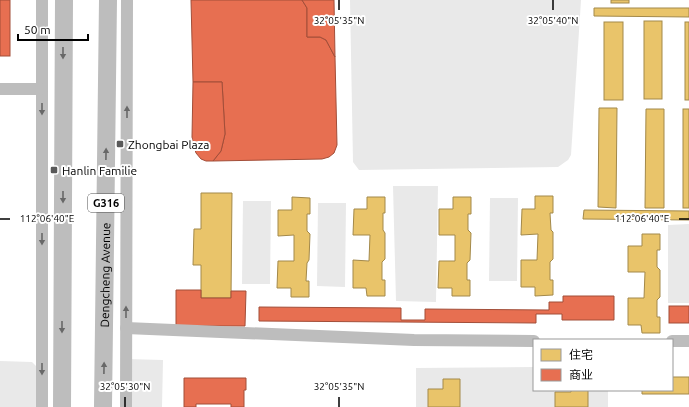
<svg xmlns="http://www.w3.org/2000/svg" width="689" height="407" font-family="Ubuntu,'Noto Sans SC',sans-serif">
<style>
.green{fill:#e9e9e9}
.homes{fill:#e9c46a;stroke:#a3894a}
.shops{fill:#e76f51;stroke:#a24e39}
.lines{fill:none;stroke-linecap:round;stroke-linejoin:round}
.minor{stroke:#bdbdbd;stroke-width:12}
.highway{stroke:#bdbdbd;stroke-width:18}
.oneway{fill:#686868}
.ticks{fill:none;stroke:#000;stroke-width:1.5}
.poi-dot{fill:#595959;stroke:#fff;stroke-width:1.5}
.labels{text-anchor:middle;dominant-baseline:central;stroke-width:4;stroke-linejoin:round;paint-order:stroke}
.shield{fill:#fff;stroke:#4c4c4c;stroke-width:1}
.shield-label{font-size:11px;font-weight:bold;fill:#000}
.poi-label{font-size:12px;fill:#000;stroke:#fff;text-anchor:start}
.street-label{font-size:12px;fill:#000;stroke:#fff}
.ticks-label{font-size:10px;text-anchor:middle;fill:#000;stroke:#fff;stroke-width:4;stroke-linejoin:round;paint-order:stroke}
</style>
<rect width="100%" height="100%" fill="#fff"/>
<g class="green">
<polygon points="350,0 581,0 571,155 568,160 558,167 359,170 353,162"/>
<polygon points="393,186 438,186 436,302 396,301"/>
<polygon points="490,198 518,198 517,281 489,281"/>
<polygon points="243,201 271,201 270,284 242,284"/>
<polygon points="318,203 346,203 345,287 317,286"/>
<polygon points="689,224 689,303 668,303 668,225"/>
<polygon points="126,359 163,360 162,407 126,407"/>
<polygon points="0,361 32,362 38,368 38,407 0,407"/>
<polygon points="534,367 534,390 608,390 608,407 416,407 416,368"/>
</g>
<g class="homes">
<rect x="611" y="0" width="18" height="3"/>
<polygon points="594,8 689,8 689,17 594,16"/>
<rect x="644" y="21" width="18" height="78"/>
<rect x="604" y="22" width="19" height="78"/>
<rect x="685" y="22" width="4" height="78"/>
<polygon points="599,108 617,108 616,208 598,207"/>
<polygon points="646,109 664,109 664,208 645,208"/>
<rect x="683" y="109" width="6" height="99"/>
<polygon points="201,193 232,193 231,298 201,298 201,265 193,265 194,229 201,229"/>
<polygon points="535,196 553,196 553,213 550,213 551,230 553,232 553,259 550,262 550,280 553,280 553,295 535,296 535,287 521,287 521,260 537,260 538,234 521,235 522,209 535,209"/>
<polygon points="292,197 310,198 310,214 307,214 307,231 310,234 309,260 307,263 306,281 309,281 309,297 291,297 291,288 277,288 278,261 294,261 294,235 278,236 278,210 292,210"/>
<polygon points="367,197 385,197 385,213 383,213 383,230 385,233 385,259 382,262 382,280 385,280 385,296 367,296 366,288 353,288 353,260 369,261 370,235 353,235 354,209 367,209"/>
<polygon points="453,197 471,197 471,214 468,214 468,230 471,233 470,260 467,263 467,280 470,280 470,296 452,296 452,288 438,288 439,261 455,261 455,235 439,235 439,209 453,209"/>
<polygon points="584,210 689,211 689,220 583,219"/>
<polygon points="642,234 660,234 660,250 657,250 657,267 660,270 660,297 657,300 657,317 660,317 660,333 642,333 641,325 628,325 628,298 644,298 645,272 628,272 628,246 642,246"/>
<polygon points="672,377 689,377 689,394 642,394 642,390 672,390"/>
<polygon points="443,379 460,379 460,407 428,407 428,389 443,389"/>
<polygon points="571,390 588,390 588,407 555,407 555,392 571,392"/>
</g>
<g class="shops">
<rect x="0" y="0" width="10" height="56"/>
<polygon points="191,0 302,0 307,8 307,37 320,37 326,40 335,57 337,145 334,153 329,157 322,159 213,161 221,151 225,134 222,82 193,82"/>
<polygon points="302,0 334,0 335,57 326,40 320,37 307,37 307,8"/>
<polygon points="193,82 222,82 225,134 221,151 213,161 206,161 201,159 196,153 194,147 192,137"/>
<polygon points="176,290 201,290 201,298 231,298 231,291 246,291 245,326 176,326"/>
<polygon points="563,296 614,296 614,320 562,320 562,314 536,314 536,323 259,321 259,307 401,308 401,320 425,320 425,309 549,310 549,302 563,302"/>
<rect x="669" y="306" width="20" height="17"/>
<polygon points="184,378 246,378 246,390 244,390 244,407 231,407 231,404 196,404 196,407 184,407"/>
</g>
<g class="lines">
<g class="minor">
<polyline points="42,0 42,407"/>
<polyline points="0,89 42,89"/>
<polyline points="126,328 414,340 534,341"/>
<polyline points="672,341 689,341"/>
<polyline points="126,407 127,0"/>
</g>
<g class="highway">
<polyline points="62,407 64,0"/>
<path id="s1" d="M103,407L108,0"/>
</g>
</g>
<defs><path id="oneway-solid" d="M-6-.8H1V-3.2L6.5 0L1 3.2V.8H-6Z"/></defs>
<g class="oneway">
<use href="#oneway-solid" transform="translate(63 53) rotate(90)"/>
<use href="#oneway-solid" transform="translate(42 109) rotate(90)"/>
<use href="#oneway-solid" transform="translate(127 112) rotate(-90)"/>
<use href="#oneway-solid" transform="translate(106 154) rotate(-89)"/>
<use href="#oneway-solid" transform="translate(63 197) rotate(90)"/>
<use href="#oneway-solid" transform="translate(42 239) rotate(90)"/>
<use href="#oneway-solid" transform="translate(126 312) rotate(-90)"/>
<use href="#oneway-solid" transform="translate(62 327) rotate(90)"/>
<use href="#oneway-solid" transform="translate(104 368) rotate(-89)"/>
<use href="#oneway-solid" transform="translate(42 369) rotate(90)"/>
</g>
<path class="ticks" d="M339,0V10M553,0V10M0,219H10M679,219H689M125,397V407M339,397V407"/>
<g class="poi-dot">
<rect x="116" y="140" width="8" height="8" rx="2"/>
<rect x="50" y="166" width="8" height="8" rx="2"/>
</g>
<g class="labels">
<rect class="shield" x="88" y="194" width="36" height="18" rx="3"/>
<g class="shield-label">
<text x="106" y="203">G316</text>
</g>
<g class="poi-label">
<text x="128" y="144">Zhongbai Plaza</text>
<text x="62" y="170">Hanlin Familie</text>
</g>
<g class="street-label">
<text stroke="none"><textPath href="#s1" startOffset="132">Dengcheng Avenue</textPath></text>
</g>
</g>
<g class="ticks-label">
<text x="339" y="24">32°05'35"N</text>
<text x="553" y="24">32°05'40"N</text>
<text x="642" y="222">112°06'40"E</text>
<text x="47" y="222">112°06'40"E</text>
<text x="125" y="390">32°05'30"N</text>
<text x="339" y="390">32°05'35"N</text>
</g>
<rect x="533" y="339" width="140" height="52" fill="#ffffff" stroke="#999999"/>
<rect x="541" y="349" width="20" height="12" fill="#e9c46a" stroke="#999999"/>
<text x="569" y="359" font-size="12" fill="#000000">住宅</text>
<rect x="541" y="369" width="20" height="12" fill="#e76f51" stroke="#999999"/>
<text x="569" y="379" font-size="12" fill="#000000">商业</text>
<path d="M18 34v6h70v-6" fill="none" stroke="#000000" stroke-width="2"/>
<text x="24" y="34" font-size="12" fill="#000000" stroke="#ffffff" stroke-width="3" paint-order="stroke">50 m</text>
</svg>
